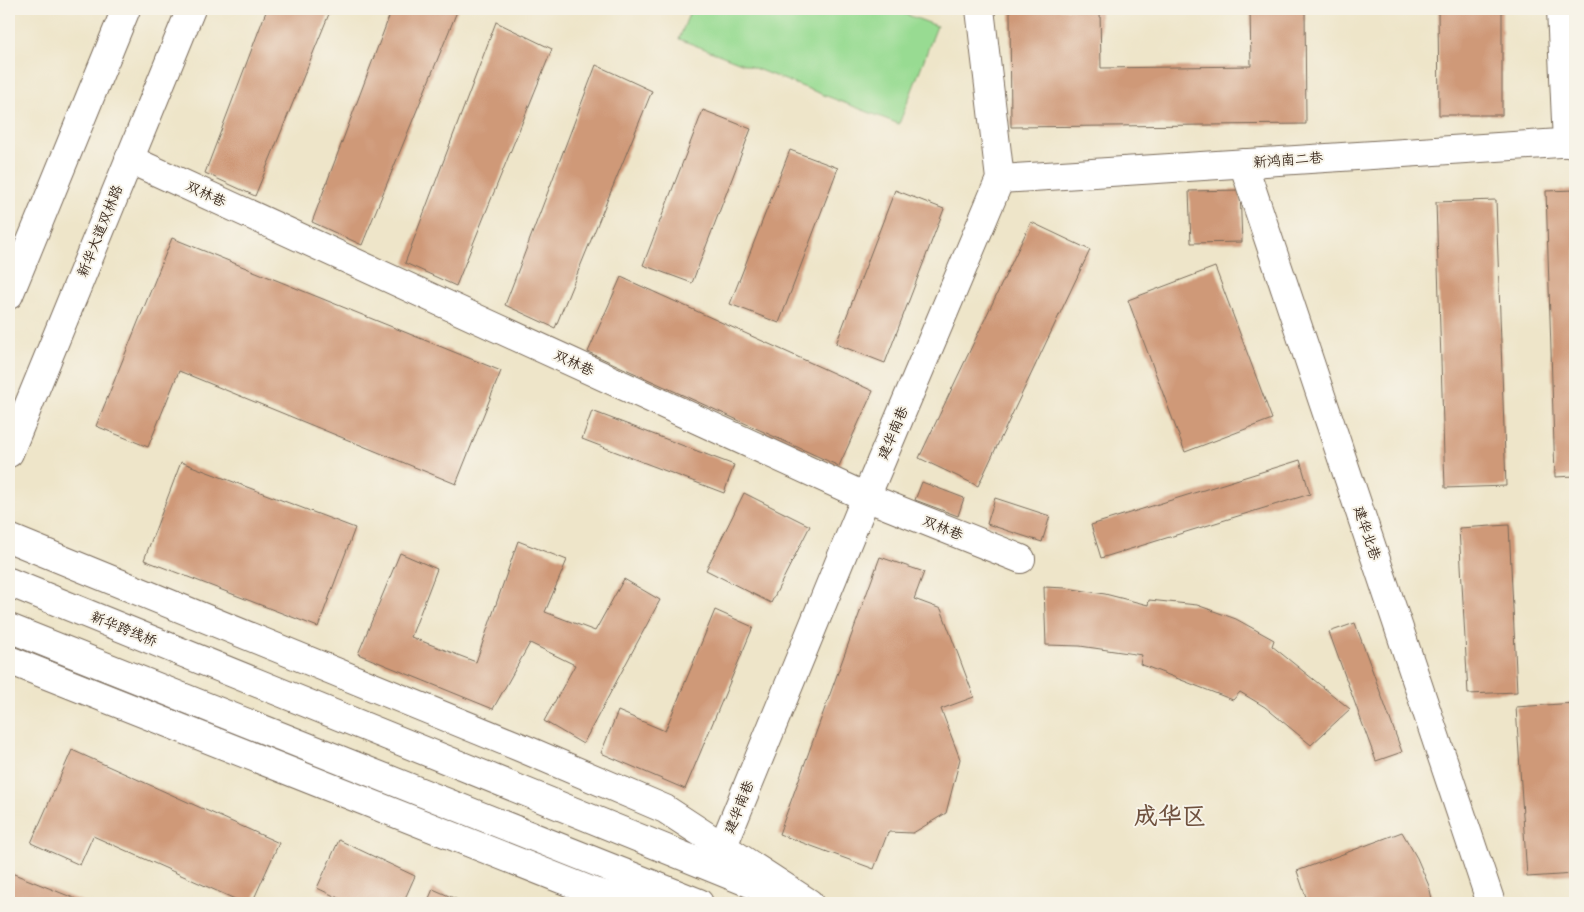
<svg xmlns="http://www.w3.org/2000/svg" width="1584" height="912" font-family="'Balsamiq Sans','LXGW WenKai TC',sans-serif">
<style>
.green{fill:#98db92;stroke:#6a8258}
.building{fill:#cf9978}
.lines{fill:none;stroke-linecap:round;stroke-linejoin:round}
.minor-casing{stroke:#7a6b5a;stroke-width:30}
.major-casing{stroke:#7a6b5a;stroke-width:30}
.minor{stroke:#fff;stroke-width:28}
.major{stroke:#fff;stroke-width:28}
.labels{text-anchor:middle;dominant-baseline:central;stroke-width:4;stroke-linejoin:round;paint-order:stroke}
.street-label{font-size:14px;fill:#3b2a1e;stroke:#f7f3e8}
.town-label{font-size:24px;font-weight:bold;fill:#6f513e;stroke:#f7f3e8}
</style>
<rect width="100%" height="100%" fill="#f7f3e8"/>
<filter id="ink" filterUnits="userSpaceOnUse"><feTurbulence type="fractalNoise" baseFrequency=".02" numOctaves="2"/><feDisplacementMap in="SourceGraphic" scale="10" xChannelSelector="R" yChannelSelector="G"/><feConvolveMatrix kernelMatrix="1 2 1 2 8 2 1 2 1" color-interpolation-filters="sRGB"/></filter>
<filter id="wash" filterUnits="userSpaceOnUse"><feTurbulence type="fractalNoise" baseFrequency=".0096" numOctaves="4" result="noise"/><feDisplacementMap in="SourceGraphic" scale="20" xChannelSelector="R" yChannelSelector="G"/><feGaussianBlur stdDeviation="1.12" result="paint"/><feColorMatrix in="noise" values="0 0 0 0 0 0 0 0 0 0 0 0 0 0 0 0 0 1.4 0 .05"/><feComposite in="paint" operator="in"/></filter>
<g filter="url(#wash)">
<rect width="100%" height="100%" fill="#eee5c9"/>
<polygon class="green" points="691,9 892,9 937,26 899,124 679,39"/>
<g id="blocks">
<g class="building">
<polygon points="267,9 331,9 255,196 205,173"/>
<polygon points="392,9 458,9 362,245 312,222"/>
<polygon points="1010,9 1100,9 1101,68 1251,66 1250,9 1305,9 1306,124 1011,127"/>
<polygon points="1438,9 1502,9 1502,115 1439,115"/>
<polygon points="496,22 552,49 456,286 405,263"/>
<polygon points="596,65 652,91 555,328 505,305"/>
<polygon points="703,110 751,129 692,283 643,265"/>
<polygon points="790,150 838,168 779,323 730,304"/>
<polygon points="895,190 944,209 885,363 836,344"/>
<polygon points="1240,190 1242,242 1191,243 1189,191"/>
<polygon points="1575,190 1575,476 1555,477 1546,191"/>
<polygon points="1496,200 1506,486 1445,488 1436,202"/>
<polygon points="1031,222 1090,250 978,486 919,458"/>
<polygon points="172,238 501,371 456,484 179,371 148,447 96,426"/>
<polygon points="1215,267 1272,419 1185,452 1128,300"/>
<polygon points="621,277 873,391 839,466 588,352"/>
<polygon points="592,411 734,465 724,493 582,439"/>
<polygon points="1300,460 1310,494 1101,558 1091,525"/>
<polygon points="181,462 355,528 318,627 144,560"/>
<polygon points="922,482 964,498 958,516 915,500"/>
<polygon points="744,493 810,526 771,603 706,570"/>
<polygon points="995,498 1050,516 1042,542 987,524"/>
<polygon points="1509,525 1517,692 1468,694 1459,528"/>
<polygon points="518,541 567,560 545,612 595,631 624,579 660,600 583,744 544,721 575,665 530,643 493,709 358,654 400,553 437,569 411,637 476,662"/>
<polygon points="880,557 924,572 914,599 941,609 974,697 941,709 960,759 946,813 913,833 888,832 874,869 779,834"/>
<polygon points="1044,587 1066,588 1105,594 1148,605 1149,600 1197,605 1236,619 1274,640 1272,646 1350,709 1311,745 1265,707 1240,692 1233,700 1140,664 1142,655 1080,646 1046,645"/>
<polygon points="715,610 753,627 685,789 601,753 618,711 665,731"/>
<polygon points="1355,623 1402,752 1376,761 1329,632"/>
<polygon points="1575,703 1575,874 1527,877 1516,707"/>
<polygon points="72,750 279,843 252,903 244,903 93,836 80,865 31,843"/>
<polygon points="1402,832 1417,858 1429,886 1433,903 1308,903 1297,871"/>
<polygon points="339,840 415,876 403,903 349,903 317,888"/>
<polygon points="9,872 86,903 9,903"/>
<polygon points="433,889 465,903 427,903"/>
</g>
</g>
</g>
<g filter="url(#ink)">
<use href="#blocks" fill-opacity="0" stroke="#7a6b5a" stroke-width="1"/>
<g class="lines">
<g class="minor-casing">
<g id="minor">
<polyline points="1561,9 1567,143"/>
<polyline points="129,159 866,497 1021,559"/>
<polyline points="1243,163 1491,903"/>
<polyline points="1000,179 1575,142"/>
<polyline points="723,846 866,497 1000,179 980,9"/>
</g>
</g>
<g class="major-casing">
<g id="major">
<polyline points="9,295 126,9"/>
<polyline points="9,453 191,9"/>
<polyline points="9,538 522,748 665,809 809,903"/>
<polyline points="9,582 767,890"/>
<polyline points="9,628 699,903"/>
<polyline points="9,660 594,892 636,903"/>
</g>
</g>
<use href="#minor" class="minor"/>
<use href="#major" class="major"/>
</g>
</g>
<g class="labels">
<g class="street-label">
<text transform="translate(1288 160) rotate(-4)">新鸿南二巷</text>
<text transform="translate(206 194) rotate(25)">双林巷</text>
<text transform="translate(100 231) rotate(-68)">新华大道双林路</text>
<text transform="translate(574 363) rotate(25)">双林巷</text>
<text transform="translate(893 433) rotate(-67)">建华南巷</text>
<text transform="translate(943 528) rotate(22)">双林巷</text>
<text transform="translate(1367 533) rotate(71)">建华北巷</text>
<text transform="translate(124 629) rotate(22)">新华跨线桥</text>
<text transform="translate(739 807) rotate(-68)">建华南巷</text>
</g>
<g class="town-label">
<text x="1170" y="816">成华区</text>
</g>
</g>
<rect width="1584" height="912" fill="none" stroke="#f7f3e8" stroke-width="30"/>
</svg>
